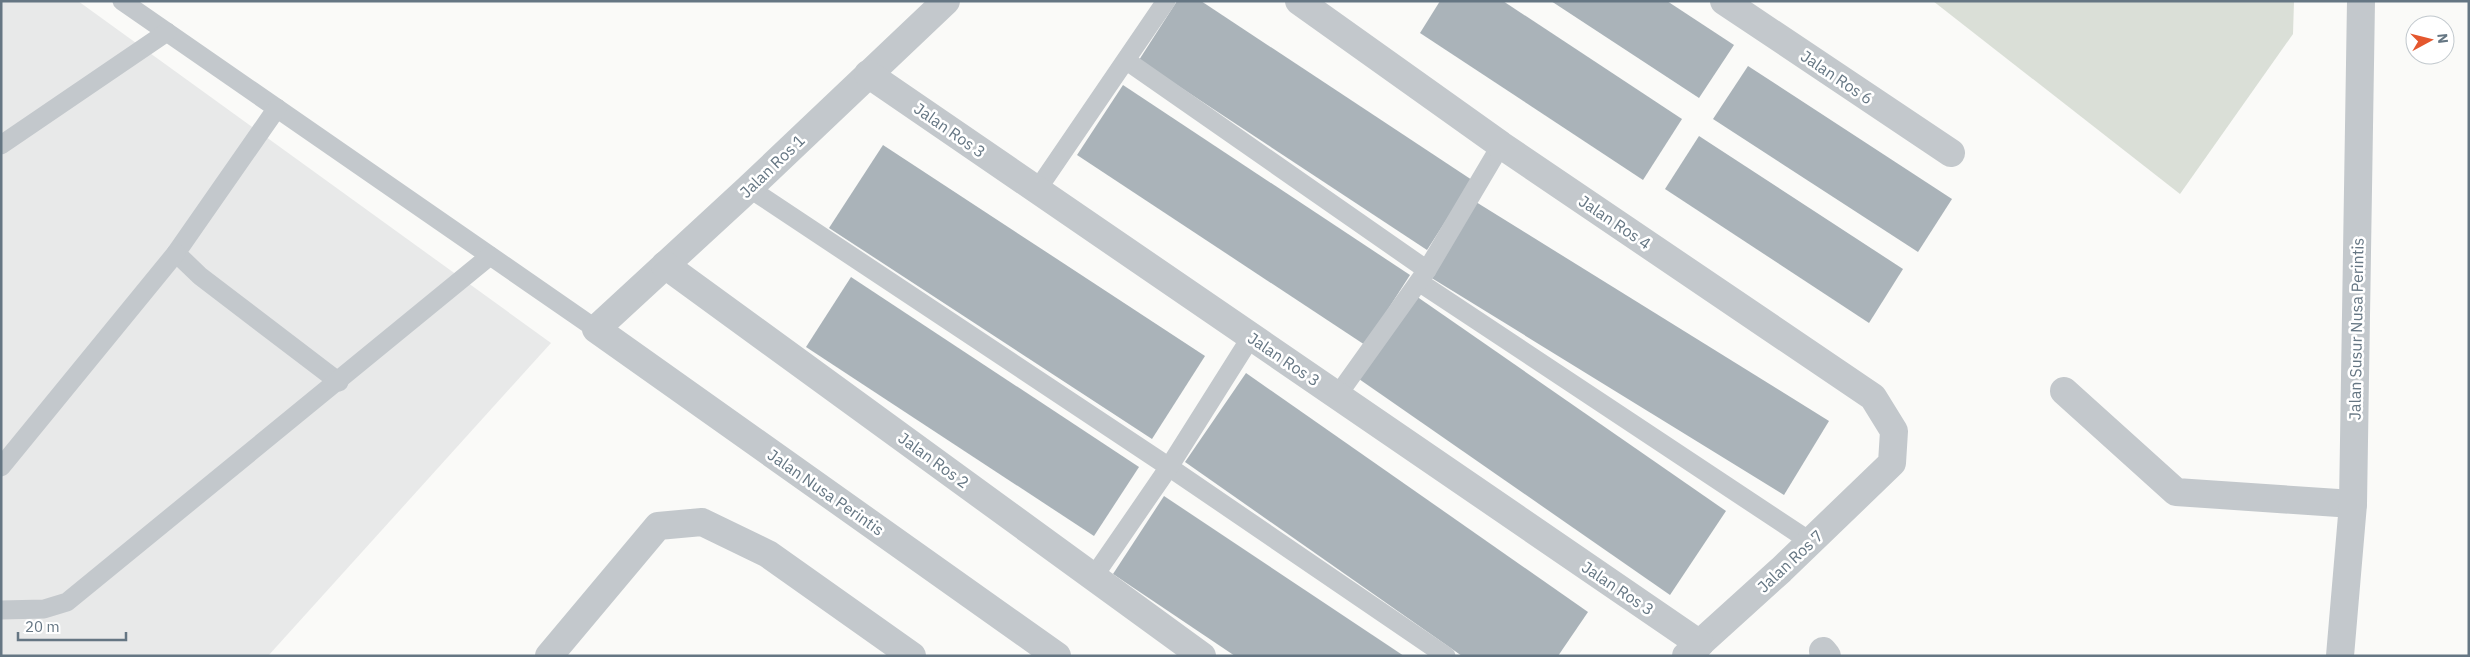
<svg xmlns="http://www.w3.org/2000/svg" width="2470" height="657" font-family="'IBM Plex Sans',sans-serif">
<style>
.built{fill:#e8e9e9}
.green{fill:#dadfd7}
.building{fill:#aab3b9}
.lines{fill:none;stroke-linecap:round;stroke-linejoin:round}
.lane{stroke:#c3c8cc;stroke-width:19}
.street{stroke:#c3c8cc;stroke-width:28}
.labels{text-anchor:middle;dominant-baseline:central;stroke-width:5;stroke-linejoin:round;paint-order:stroke}
.street-label{font-size:16px;fill:#657683;stroke:#fff}
</style>
<rect width="100%" height="100%" fill="#fafaf8"/>
<polygon class="built" points="1,1 78,1 551,343 268,656 1,656"/>
<polygon class="green" points="1933,1 2294,1 2293,34 2180,194"/>
<g class="building">
<polygon points="1177,1 1201,1 1472,180 1427,250 1139,60"/>
<polygon points="1440,1 1503,1 1682,119 1643,180 1420,33"/>
<polygon points="1551,1 1667,1 1734,45 1699,98"/>
<polygon points="1748,66 1952,199 1918,252 1713,119"/>
<polygon points="1123,85 1410,275 1365,345 1077,155"/>
<polygon points="1699,136 1903,269 1869,323 1665,189"/>
<polygon points="883,145 1205,356 1152,439 829,228"/>
<polygon points="1476,202 1829,421 1784,495 1430,277"/>
<polygon points="851,277 1139,467 1094,536 806,347"/>
<polygon points="1416,296 1726,511 1670,595 1359,379"/>
<polygon points="1246,373 1588,612 1558,656 1462,656 1185,462"/>
<polygon points="1164,496 1404,656 1235,656 1113,574"/>
</g>
<g class="lines">
<g class="lane">
<polyline points="122,1 596,329"/>
<polyline points="1127,61 1427,270"/>
<polyline points="277,108 176,253 200,276 339,382"/>
<polyline points="1,145 167,32"/>
<polyline points="749,188 1169,467 1446,656"/>
<polyline points="1037,190 1166,1"/>
<polyline points="1419,282 1811,542"/>
<polyline points="1337,396 1427,270 1501,145"/>
<polyline points="1,467 176,253"/>
<polyline points="1094,576 1169,467 1251,337"/>
<polyline points="1,610 44,609 67,602 490,256"/>
</g>
<g class="street">
<polyline points="946,1 749,188 596,329 1057,656"/>
<polyline points="1299,1 1501,145 1873,397 1894,431 1892,463 1781,570 1686,656"/>
<polyline points="1724,1 1951,153"/>
<polyline points="868,74 1700,644"/>
<polyline points="665,265 1202,656"/>
<polyline points="2064,391 2176,492 2353,504"/>
<polyline points="1823,651 1827,656"/>
<polyline points="549,656 658,526 702,522 768,554 912,656"/>
<polyline points="2340,656 2353,504 2361,1"/>
</g>
</g>
<g class="labels">
<g class="street-label">
<text transform="translate(1837 77) rotate(34)">Jalan Ros 6</text>
<text transform="translate(950 130) rotate(35)">Jalan Ros 3</text>
<text transform="translate(772 166) rotate(-44)">Jalan Ros 1</text>
<text transform="translate(1615 222) rotate(34)">Jalan Ros 4</text>
<text transform="translate(2356 329) rotate(-89)">Jalan Susur Nusa Perintis</text>
<text transform="translate(1284 359) rotate(34)">Jalan Ros 3</text>
<text transform="translate(934 460) rotate(36)">Jalan Ros 2</text>
<text transform="translate(826 492) rotate(35)">Jalan Nusa Perintis</text>
<text transform="translate(1790 561) rotate(-43)">Jalan Ros 7</text>
<text transform="translate(1618 588) rotate(34)">Jalan Ros 3</text>
</g>
</g>
<rect width="2470" height="657" fill="none" stroke="#657683" stroke-width="5"/>
<g transform="translate(2430 40) rotate(83)"><circle r="24" fill="#ffffff" stroke="#c1c8cd"/>
<path d="M0-4L9 19L0 12L-9 19Z" fill="#e4572e"/>
<text y="-8" font-size="14" font-weight="bold" text-anchor="middle" fill="#657683">N</text>
</g>
<path d="M18 632v8h108v-8" fill="none" stroke="#657683" stroke-width="2.5"/>
<text x="25" y="632" font-size="15" fill="#657683" stroke="#ffffff" stroke-width="4" paint-order="stroke">20 m</text>
</svg>
